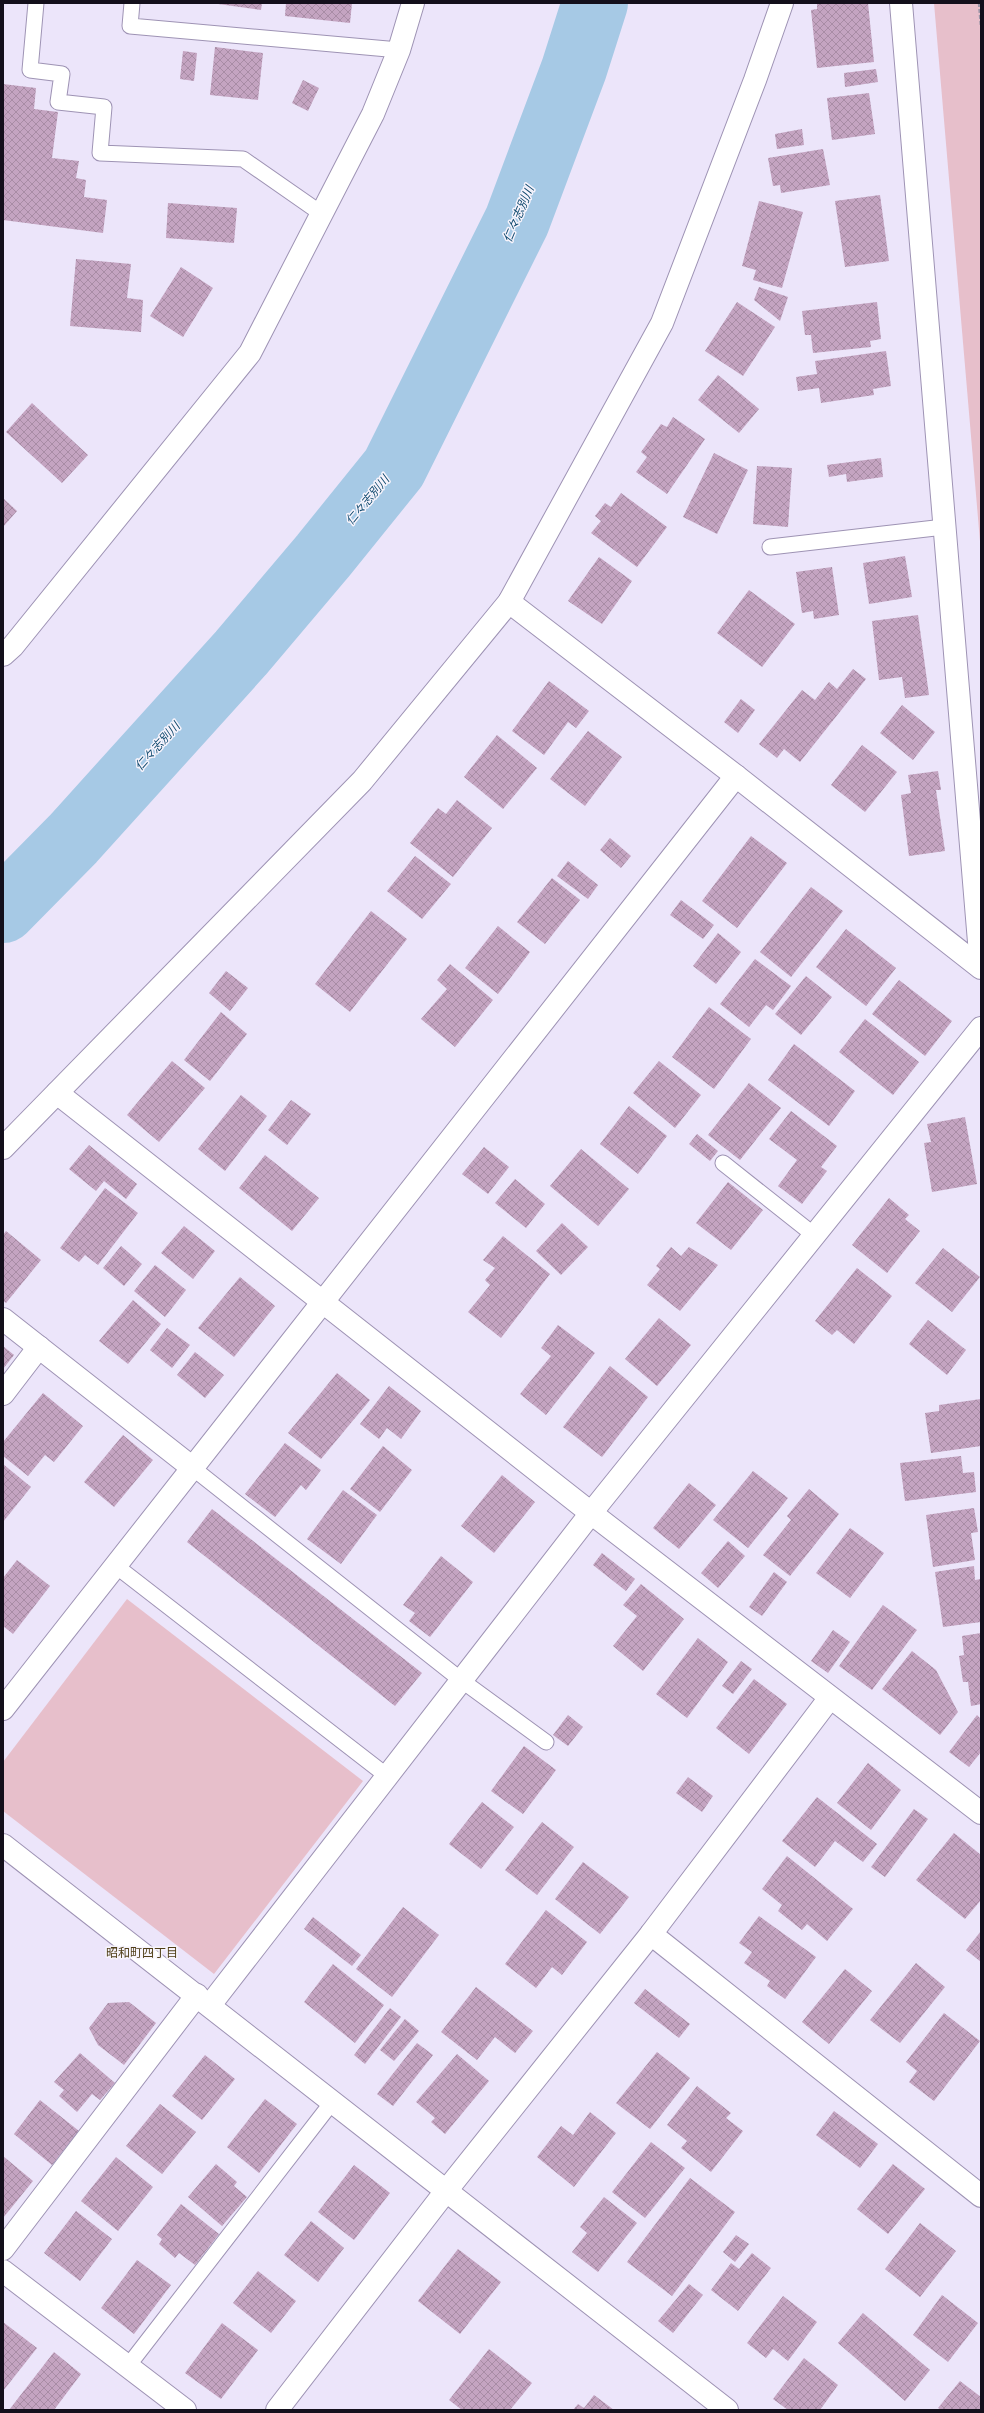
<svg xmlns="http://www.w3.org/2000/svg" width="984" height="2413" font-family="Montserrat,'Noto Sans JP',sans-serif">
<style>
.green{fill:#e7bfcb}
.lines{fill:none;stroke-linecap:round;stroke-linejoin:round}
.river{stroke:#a6c9e5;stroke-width:66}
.building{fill:url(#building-cross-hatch)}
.lane-casing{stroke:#9e93b4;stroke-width:17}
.street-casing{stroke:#9e93b4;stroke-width:24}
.secondary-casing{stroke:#9e93b4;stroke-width:24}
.path{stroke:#9a94a6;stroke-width:2.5;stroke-dasharray:4 2;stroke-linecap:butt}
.lane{stroke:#fff;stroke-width:15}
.street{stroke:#fff;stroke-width:22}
.secondary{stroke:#fff;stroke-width:22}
.labels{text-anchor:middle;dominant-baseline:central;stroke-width:3;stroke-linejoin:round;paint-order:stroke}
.water-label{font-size:12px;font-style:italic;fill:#104a6f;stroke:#f7f4fc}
.neighbourhood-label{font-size:12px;fill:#503f18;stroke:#f7f4fc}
</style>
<defs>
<pattern id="building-cross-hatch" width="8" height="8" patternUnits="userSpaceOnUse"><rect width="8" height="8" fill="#c4a4c1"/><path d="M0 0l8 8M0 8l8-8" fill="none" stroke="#a88ca5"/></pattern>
</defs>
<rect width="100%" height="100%" fill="#ece5fa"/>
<g class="green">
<polygon points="934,3 981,3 981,553"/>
<polygon points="127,1599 363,1781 214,1974 3,1811 3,1762"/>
</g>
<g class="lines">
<polyline class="river" points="3,910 73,839 241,653 323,556 394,468 517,221 574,69 595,3"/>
</g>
<g class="building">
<polygon points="211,3 262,3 261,10"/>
<polygon points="286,3 352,3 350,23 285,16"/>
<polygon points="817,3 868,3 874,62 817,68 811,10 817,9"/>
<polygon points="215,47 263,53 258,100 210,95"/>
<polygon points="183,51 197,53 194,81 180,79"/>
<polygon points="876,69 878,82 845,87 844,73"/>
<polygon points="303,80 319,88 308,111 292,103"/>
<polygon points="3,84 36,88 34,109 58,112 52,158 79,161 76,178 86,180 84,197 107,200 103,233 3,220"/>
<polygon points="869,93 875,134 832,140 827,98"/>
<polygon points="802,129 804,145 777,149 775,134"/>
<polygon points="823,149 830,185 781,193 780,185 773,186 768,158"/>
<polygon points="880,195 889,261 845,267 835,201"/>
<polygon points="759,201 803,212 782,288 753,280 756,270 742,266"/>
<polygon points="168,203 237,208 234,243 166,238"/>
<polygon points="76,259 131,264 127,298 143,300 141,332 70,326"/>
<polygon points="181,267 213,288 183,337 150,316"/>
<polygon points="759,287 788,297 780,321 754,300"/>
<polygon points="737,302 775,327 743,376 705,351"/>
<polygon points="877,302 881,339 870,341 871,347 813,353 811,335 805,335 802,311"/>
<polygon points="886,351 891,386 873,389 874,395 821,403 819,388 798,391 796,377 817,374 815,361"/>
<polygon points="718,375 759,409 739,433 698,400"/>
<polygon points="32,403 88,455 62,483 6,432"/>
<polygon points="673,417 705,439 667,494 636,472 647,457 641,452 661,424 667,427"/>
<polygon points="714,453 748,470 717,534 683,517"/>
<polygon points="881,458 883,477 847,482 846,474 829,477 827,465"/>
<polygon points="757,466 792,468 788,527 753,524"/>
<polygon points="621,493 667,527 637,567 591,533 601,521 595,516 605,503 611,507"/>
<polygon points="3,498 17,511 3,527"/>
<polygon points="905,556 912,597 869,604 863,563"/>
<polygon points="599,557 632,581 602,624 568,601"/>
<polygon points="832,567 839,615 814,619 813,611 802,613 796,572"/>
<polygon points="749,590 795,624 762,667 717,633"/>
<polygon points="918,615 929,695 905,698 902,677 879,680 872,621"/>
<polygon points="853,669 866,679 800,762 784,749 777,758 759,744 802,690 815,700 829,682 837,689"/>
<polygon points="549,681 589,711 576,728 568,722 544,755 512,731"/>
<polygon points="741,699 755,710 738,733 724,722"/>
<polygon points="902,705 935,732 913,760 880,733"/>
<polygon points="588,731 622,757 585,806 550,779"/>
<polygon points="497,735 537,768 503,809 464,777"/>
<polygon points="862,745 897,772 865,812 831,785"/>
<polygon points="938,771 941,790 936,790 945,851 909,856 901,795 911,793 908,775"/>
<polygon points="457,800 492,828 453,877 410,843 438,808 446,814"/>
<polygon points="751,836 787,863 737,928 702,901"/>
<polygon points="610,838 631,856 621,868 600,850"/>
<polygon points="415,856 451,884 422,919 387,891"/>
<polygon points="568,861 598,885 588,899 557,876"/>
<polygon points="552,878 580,900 545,944 517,922"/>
<polygon points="811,887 843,911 791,977 760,952"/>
<polygon points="681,900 714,925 703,939 670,915"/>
<polygon points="371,911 407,939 350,1012 315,984"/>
<polygon points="498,926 530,952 498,994 465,968"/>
<polygon points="846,929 896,968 866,1006 816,967"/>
<polygon points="718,933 741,952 716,984 693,966"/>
<polygon points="755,959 791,986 773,1010 766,1005 749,1027 720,1004"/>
<polygon points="450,964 493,1000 455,1047 421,1019 447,989 437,980"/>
<polygon points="226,971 248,988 230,1011 209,993"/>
<polygon points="806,976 832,997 801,1035 775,1014"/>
<polygon points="899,980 952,1021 925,1056 872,1014"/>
<polygon points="709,1007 751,1039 714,1089 672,1057"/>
<polygon points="221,1012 247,1034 210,1081 184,1060"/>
<polygon points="865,1019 919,1062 893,1095 839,1052"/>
<polygon points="794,1044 855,1091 829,1126 768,1080"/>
<polygon points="172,1061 205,1088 159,1142 127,1115"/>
<polygon points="659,1061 701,1095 675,1128 633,1093"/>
<polygon points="749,1083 781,1108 740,1160 708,1135"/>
<polygon points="241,1095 267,1116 225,1171 198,1149"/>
<polygon points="291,1100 311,1114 287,1145 268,1130"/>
<polygon points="629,1106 667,1136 638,1174 600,1144"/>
<polygon points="791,1111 837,1146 821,1167 827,1171 802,1204 778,1186 797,1160 769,1139"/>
<polygon points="965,1117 977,1184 932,1192 924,1143 931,1142 927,1124"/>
<polygon points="697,1134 718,1151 710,1161 689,1144"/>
<polygon points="89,1145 137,1184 126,1199 104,1181 96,1191 69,1169"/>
<polygon points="484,1147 509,1167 488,1194 462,1174"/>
<polygon points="581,1149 629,1189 598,1226 550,1186"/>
<polygon points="265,1155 319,1198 292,1231 239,1188"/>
<polygon points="515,1179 545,1204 526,1228 495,1203"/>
<polygon points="728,1182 763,1210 731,1250 696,1223"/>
<polygon points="105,1188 138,1213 98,1265 85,1255 79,1262 60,1248"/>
<polygon points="889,1198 909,1215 905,1219 920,1231 887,1273 852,1245"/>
<polygon points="562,1223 588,1247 561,1275 536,1251"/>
<polygon points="184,1226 215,1251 193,1279 161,1253"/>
<polygon points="6,1231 41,1260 6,1303 3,1301 3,1235"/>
<polygon points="503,1236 550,1274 501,1338 468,1312 490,1285 485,1280 495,1268 483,1260"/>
<polygon points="121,1246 142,1264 124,1286 103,1268"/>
<polygon points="671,1247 681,1256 689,1247 718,1265 680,1311 647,1285 660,1269 656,1266"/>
<polygon points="943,1248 980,1277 952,1312 915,1283"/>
<polygon points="155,1265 186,1290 165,1317 134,1291"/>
<polygon points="857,1268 892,1296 854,1344 837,1330 832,1335 815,1321"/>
<polygon points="240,1277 275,1306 234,1357 198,1328"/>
<polygon points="133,1300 161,1324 128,1364 99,1341"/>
<polygon points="659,1318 691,1345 657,1386 625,1359"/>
<polygon points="928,1320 966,1350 947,1375 909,1344"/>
<polygon points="558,1325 595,1353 546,1415 520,1394 551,1356 541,1348"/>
<polygon points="167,1328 190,1345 172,1368 150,1350"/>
<polygon points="3,1346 14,1355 3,1369"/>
<polygon points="195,1352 224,1375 205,1398 177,1375"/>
<polygon points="610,1366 648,1397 602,1457 563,1427"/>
<polygon points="337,1373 370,1400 321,1459 288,1433"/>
<polygon points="389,1386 421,1411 401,1439 387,1428 379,1439 360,1424"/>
<polygon points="43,1393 83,1426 54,1462 45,1455 28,1476 3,1456 3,1442"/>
<polygon points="981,1399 981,1446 931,1453 925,1413 939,1411 939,1405"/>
<polygon points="123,1435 153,1460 114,1507 84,1482"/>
<polygon points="285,1443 321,1470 306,1490 301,1485 275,1517 245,1494"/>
<polygon points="383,1446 412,1470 380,1512 350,1489"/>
<polygon points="961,1456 963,1473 974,1472 976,1492 905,1501 900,1463"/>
<polygon points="3,1464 31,1487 3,1522"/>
<polygon points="753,1471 788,1498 748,1548 713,1520"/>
<polygon points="502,1475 535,1502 494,1553 461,1526"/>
<polygon points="689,1483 716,1505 679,1549 653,1528"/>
<polygon points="809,1489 839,1514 790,1576 763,1555 791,1520 787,1516"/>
<polygon points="343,1490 377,1515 341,1564 307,1539"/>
<polygon points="974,1508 978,1532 971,1533 975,1560 933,1567 926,1515"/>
<polygon points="212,1509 422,1673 395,1706 187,1542"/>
<polygon points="850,1528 884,1553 850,1598 816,1573"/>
<polygon points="728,1541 745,1556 718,1588 701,1573"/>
<polygon points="602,1553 635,1579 626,1591 593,1565"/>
<polygon points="441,1556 473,1582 430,1637 409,1621 415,1613 403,1605"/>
<polygon points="17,1560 50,1586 13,1634 3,1626 3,1578"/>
<polygon points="974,1566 975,1580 981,1579 981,1622 943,1627 935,1572"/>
<polygon points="774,1572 787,1582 762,1616 749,1607"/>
<polygon points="641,1584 684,1619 643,1671 613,1646 637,1616 623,1605"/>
<polygon points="883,1605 917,1630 872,1690 839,1666"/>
<polygon points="833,1630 850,1642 828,1673 811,1661"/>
<polygon points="981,1633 981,1704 971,1706 968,1682 963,1682 959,1656 964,1655 962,1636"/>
<polygon points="698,1638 728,1662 687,1718 656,1694"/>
<polygon points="912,1651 936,1670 958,1712 940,1735 882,1689"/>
<polygon points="741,1661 752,1669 733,1694 722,1686"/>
<polygon points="754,1679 787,1704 749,1754 716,1728"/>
<polygon points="568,1715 583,1727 568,1746 553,1735"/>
<polygon points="977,1715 981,1719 981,1752 969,1767 949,1752"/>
<polygon points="524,1746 556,1770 523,1814 491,1791"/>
<polygon points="868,1763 901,1790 871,1830 837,1803"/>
<polygon points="688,1777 713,1796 702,1812 676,1793"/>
<polygon points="817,1797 877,1844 863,1862 835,1841 815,1867 782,1841"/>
<polygon points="482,1802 514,1827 481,1869 449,1844"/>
<polygon points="914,1809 928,1819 885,1877 871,1867"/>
<polygon points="542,1822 574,1847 537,1895 505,1870"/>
<polygon points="954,1833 981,1855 981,1900 965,1919 916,1880"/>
<polygon points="787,1856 853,1909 827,1941 807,1924 802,1930 778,1911 782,1905 762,1889"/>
<polygon points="583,1862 629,1897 600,1934 555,1899"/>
<polygon points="403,1907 439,1935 392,1997 356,1969"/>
<polygon points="546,1910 587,1942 562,1975 552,1967 536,1988 505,1964"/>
<polygon points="759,1916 816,1957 785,1999 767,1986 770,1981 744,1963 752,1952 739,1943"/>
<polygon points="313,1917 361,1955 352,1966 304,1929"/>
<polygon points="981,1931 981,1962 966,1950"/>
<polygon points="916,1963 945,1987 900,2043 870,2020"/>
<polygon points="333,1964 384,2005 355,2043 304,2002"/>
<polygon points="845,1969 872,1991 829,2044 802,2022"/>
<polygon points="476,1987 533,2031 515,2053 495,2037 477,2060 441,2032"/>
<polygon points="645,1989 690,2024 679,2038 634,2003"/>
<polygon points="129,2002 156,2023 124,2065 98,2045 89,2028 108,2003"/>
<polygon points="390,2008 401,2017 365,2064 354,2055"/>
<polygon points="944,2013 980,2041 934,2101 909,2082 917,2071 906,2062"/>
<polygon points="405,2019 419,2031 394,2061 380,2050"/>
<polygon points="417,2043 433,2055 393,2106 377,2094"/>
<polygon points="657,2052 690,2078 650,2129 616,2103"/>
<polygon points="80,2053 115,2083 100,2100 92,2094 77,2112 59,2096 64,2090 54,2082"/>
<polygon points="457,2054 489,2081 445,2134 431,2122 435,2118 416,2102"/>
<polygon points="205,2055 235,2079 202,2120 172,2096"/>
<polygon points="697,2086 731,2113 726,2118 743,2131 711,2172 681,2148 687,2141 667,2125"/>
<polygon points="265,2099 297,2124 259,2173 227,2147"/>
<polygon points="40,2100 79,2131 52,2165 14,2134"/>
<polygon points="160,2104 196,2132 162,2174 126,2146"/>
<polygon points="834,2111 878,2144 860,2168 816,2135"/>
<polygon points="590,2112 616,2133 574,2187 537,2157 561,2126 573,2135"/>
<polygon points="651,2142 685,2168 645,2218 612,2192"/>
<polygon points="3,2156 33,2181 3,2218"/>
<polygon points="116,2157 153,2187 118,2231 81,2201"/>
<polygon points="216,2164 237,2182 234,2186 247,2197 222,2226 188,2197"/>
<polygon points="893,2164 925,2189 888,2234 857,2209"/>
<polygon points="354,2165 390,2193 354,2240 318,2212"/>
<polygon points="690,2178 735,2212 672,2296 627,2262"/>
<polygon points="604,2197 637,2223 598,2272 572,2252 587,2233 580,2227"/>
<polygon points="181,2204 219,2234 195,2265 179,2253 175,2258 159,2244 162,2239 157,2235"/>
<polygon points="76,2211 112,2239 80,2281 44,2253"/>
<polygon points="311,2221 344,2248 318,2282 284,2255"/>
<polygon points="920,2223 956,2251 920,2297 885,2269"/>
<polygon points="736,2235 749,2244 735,2262 723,2252"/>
<polygon points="458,2249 501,2282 460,2334 418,2301"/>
<polygon points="752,2253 771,2268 738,2311 711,2290 731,2263 739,2269"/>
<polygon points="137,2260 171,2285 134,2334 101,2308"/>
<polygon points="258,2271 296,2301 271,2333 233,2303"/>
<polygon points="689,2284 703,2295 673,2333 658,2321"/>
<polygon points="942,2295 978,2323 948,2362 913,2335"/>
<polygon points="783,2296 817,2322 788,2361 773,2349 766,2358 747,2343"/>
<polygon points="863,2313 930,2370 905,2401 838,2343"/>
<polygon points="3,2322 37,2348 3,2391"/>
<polygon points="222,2323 258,2350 221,2399 185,2373"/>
<polygon points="489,2349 532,2383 510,2410 462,2410 449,2400"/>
<polygon points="54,2352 81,2374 54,2410 9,2410"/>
<polygon points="804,2358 838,2385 820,2410 788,2410 773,2399"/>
<polygon points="960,2381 981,2397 981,2410 941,2410 938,2408"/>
<polygon points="594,2395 614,2410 573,2410 578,2404 584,2408"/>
</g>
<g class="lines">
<g class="lane-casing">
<g id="lane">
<polyline points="36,3 30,70 62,74 58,102 104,107 100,153 243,159 322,214"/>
<polyline points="132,3 130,26 399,50"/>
<polyline points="770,547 944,527"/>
<polyline points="723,1163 814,1235"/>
<polyline points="194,1469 461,1680 546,1742"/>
<polyline points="116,1566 387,1776"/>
<polyline points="128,2366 333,2101"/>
</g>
</g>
<g class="street-casing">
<g id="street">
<polyline points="509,602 736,776 981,968"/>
<polyline points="3,655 13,646 250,353 373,114 399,50 413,3"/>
<polyline points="57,1093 591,1513 981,1813"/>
<polyline points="3,1148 362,781 509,602 662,323 755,80 782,3"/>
<polyline points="3,1319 194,1469"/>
<polyline points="3,1394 39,1347"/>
<polyline points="3,1709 736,776"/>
<polyline points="3,1845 727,2410"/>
<polyline points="651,1934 981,2196"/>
<polyline points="210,2005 591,1513 981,1028"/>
<polyline points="3,2249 197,1995"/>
<polyline points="3,2271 185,2410"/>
<polyline points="277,2410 446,2191 651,1934 829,1699"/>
</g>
</g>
<g class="secondary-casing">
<polyline id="secondary" points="901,3 981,966"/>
</g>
<polyline class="path" points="979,3 981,27"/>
<use href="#lane" class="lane"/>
<use href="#street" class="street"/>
<use href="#secondary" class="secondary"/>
</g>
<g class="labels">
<g class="water-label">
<text transform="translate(518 214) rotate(-67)">仁々志別川</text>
<text transform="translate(367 500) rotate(-50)">仁々志別川</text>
<text transform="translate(157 746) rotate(-48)">仁々志別川</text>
</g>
<g class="neighbourhood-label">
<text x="142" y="1952">昭和町四丁目</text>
</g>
</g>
<rect width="984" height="2413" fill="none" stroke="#130f1b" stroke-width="8"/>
</svg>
